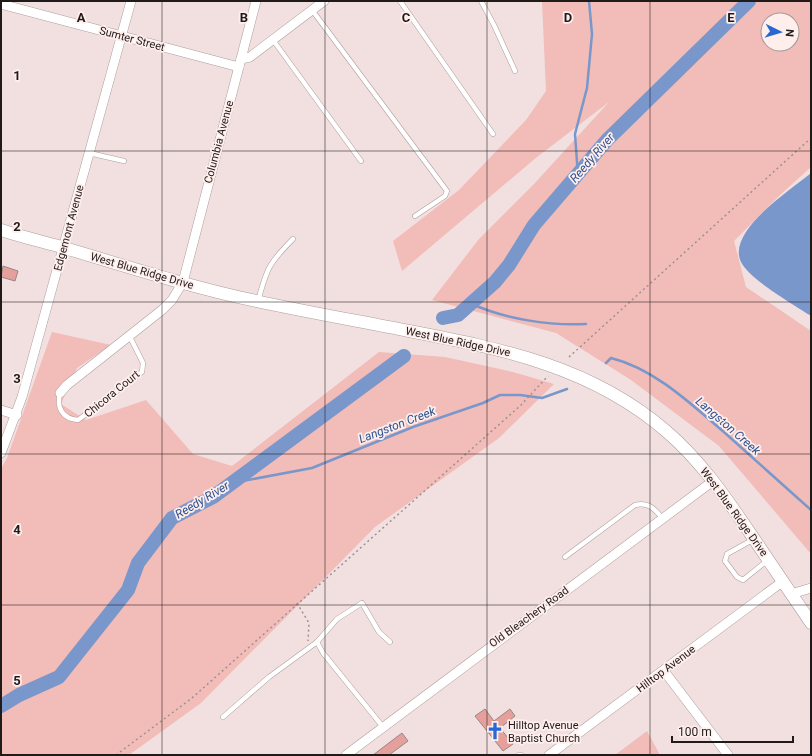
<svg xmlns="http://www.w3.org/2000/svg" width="812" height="756" font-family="Roboto,sans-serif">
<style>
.green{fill:#f2bcb8;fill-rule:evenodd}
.water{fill:#7997ca}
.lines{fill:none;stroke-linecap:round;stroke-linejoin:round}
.stream{stroke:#7997ca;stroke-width:2.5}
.river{stroke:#7997ca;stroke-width:14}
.building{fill:#e5a09b;stroke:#968786}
.lane-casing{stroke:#ad9e9d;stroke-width:5.5}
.street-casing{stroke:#ad9e9d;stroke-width:10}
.secondary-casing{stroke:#ad9e9d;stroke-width:13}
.path{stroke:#9e9190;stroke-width:1.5;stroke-dasharray:2 3;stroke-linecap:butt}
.lane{stroke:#fff;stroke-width:4.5}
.street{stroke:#fff;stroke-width:9}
.secondary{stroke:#fff;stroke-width:12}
.grid{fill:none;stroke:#201a19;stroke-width:1;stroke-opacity:0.55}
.labels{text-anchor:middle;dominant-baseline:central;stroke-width:3.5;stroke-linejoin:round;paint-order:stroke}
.street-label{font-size:11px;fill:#201a19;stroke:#feeeec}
.poi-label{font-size:11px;fill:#201a19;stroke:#feeeec;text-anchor:start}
.water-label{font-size:12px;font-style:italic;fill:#2c508f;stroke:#feeeec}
.grid-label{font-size:13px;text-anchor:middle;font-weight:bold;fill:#201a19;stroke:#feeeec;stroke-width:3.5;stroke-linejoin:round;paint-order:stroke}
</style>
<rect width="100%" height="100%" fill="#f1e0df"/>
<g class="green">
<path d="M542,1H811V167L780,195L734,241L746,287L811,331V554L719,446L631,380L556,333L432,300L479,239L534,184L609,102L537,157L402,271L393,241L459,190L526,120L546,91ZM768,20H792V44H768Z"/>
<polygon points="52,332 111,345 77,368 61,404 86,420 146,400 193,454 232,466 379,352 445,357 513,372 554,384 499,438 375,527 201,703 129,755 1,755 1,469 7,458"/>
<polygon points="647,731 660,755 615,755"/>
</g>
<path class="water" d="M811,173V316C794,305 749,279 741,262C726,231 791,190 811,173Z"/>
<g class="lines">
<g class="stream">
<polyline points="578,176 575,134 587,88 592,34 589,1"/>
<path d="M472,304C505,319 550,326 586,324"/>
<path d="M606,363L611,358C655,369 691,404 725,433C754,459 782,484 811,510"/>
<polyline points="232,483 312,468 413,427 483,403 500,395 520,395 542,398 567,389"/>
</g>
<g class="river">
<polyline points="443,318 458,315 495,282 509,265 534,225 607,140 749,1"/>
<polyline points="1,706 19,695 59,677 128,590 138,563 172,518 213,497 404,356"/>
</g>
</g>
<g class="building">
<polygon points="3,266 18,271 15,281 1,277"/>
<polygon points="485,709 494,721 510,709 515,716 500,728 513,744 503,751 475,716"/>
<polygon points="402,733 408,741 389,755 373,755"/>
</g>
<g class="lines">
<g class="lane-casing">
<g id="lane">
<polyline points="400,1 493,134"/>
<polyline points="481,1 494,25 515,71"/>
<polyline points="312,10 447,191 445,196 415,216"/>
<polyline points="273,40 361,161"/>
<polyline points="89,153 124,161"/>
<path d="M258,301C267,268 269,263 293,239"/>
<path d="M60,393C56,408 63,419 78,420L142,372L143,363L130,337"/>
<polyline points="754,539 727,554 725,561 737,577 743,580 768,560"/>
<path d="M565,557L635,505C649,502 655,509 663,519"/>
<polyline points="223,717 269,677 317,642"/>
<polyline points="383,727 323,653 317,642 337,619 362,603 379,632 390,642"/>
<polyline points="519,755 521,755"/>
</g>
</g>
<g class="street-casing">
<g id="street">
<polyline points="1,4 239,67"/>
<polyline points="241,59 250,57 324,1"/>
<polyline points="60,393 67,385 162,310 172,300 183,282 256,1"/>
<polyline points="1,410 17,415"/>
<polyline points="1,453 22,397 131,1"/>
<polyline points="791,594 811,588"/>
<polyline points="664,671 728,755"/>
<polyline points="346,755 713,481"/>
<polyline points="549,755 782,582"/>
</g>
</g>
<g class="secondary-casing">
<path id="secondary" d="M1,230C22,237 44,242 65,248C128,267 191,287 256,301C307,312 358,321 409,331C503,349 592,367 666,431C700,460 725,496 750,533C770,563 791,593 811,623"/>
</g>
<g class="path">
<polyline points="569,357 811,138"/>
<polyline points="297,603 309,623 308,641"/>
<polyline points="116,755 192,698 521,405 548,376"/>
</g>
<use href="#lane" class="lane"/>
<use href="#street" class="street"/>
<use href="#secondary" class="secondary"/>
</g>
<path class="grid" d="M162,1V755M325,1V755M487,1V755M650,1V755M1,151H811M1,302H811M1,454H811M1,605H811"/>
<defs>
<g id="church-bare" transform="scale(1.38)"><path d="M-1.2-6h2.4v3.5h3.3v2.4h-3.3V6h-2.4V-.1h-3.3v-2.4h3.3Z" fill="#2967d4" stroke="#feeeec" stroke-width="2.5" paint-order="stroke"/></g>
</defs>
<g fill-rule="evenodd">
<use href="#church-bare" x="495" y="731"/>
</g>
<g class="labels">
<g class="street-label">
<text transform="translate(132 39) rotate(15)">Sumter Street</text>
<text transform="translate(219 142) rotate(-75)">Columbia Avenue</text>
<text transform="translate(69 228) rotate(-75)">Edgemont Avenue</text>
<text transform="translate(142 271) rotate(16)">West Blue Ridge Drive</text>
<text transform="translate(458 342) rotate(12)">West Blue Ridge Drive</text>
<text transform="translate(112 394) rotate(-39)">Chicora Court</text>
<text transform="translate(734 512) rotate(54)">West Blue Ridge Drive</text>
<text transform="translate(529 617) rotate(-36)">Old Bleachery Road</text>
<text transform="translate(666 669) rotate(-37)">Hilltop Avenue</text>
</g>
<g class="poi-label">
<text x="508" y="725">Hilltop Avenue<tspan x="508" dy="13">Baptist Church</tspan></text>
</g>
<g class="water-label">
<text transform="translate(592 158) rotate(-49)">Reedy River</text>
<text transform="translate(397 425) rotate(-21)">Langston Creek</text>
<text transform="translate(728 426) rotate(41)">Langston Creek</text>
<text transform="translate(202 500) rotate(-31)">Reedy River</text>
</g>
</g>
<g class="grid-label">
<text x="81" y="22">A</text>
<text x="244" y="22">B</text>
<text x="406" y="22">C</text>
<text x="568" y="22">D</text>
<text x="731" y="22">E</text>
<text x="17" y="80">1</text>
<text x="17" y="231">2</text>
<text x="17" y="383">3</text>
<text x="17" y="534">4</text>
<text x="17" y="685">5</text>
</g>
<rect width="812" height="756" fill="none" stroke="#201a19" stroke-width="4"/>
<g transform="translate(780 32) rotate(95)"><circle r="19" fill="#feeeec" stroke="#a59998"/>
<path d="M0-3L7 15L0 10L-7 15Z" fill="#2967d4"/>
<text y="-6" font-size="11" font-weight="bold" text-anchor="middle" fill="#201a19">N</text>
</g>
<path d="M672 736v6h121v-6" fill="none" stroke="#201a19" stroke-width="2"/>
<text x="678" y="736" font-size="12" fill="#201a19" stroke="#feeeec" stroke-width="3" paint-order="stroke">100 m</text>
</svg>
